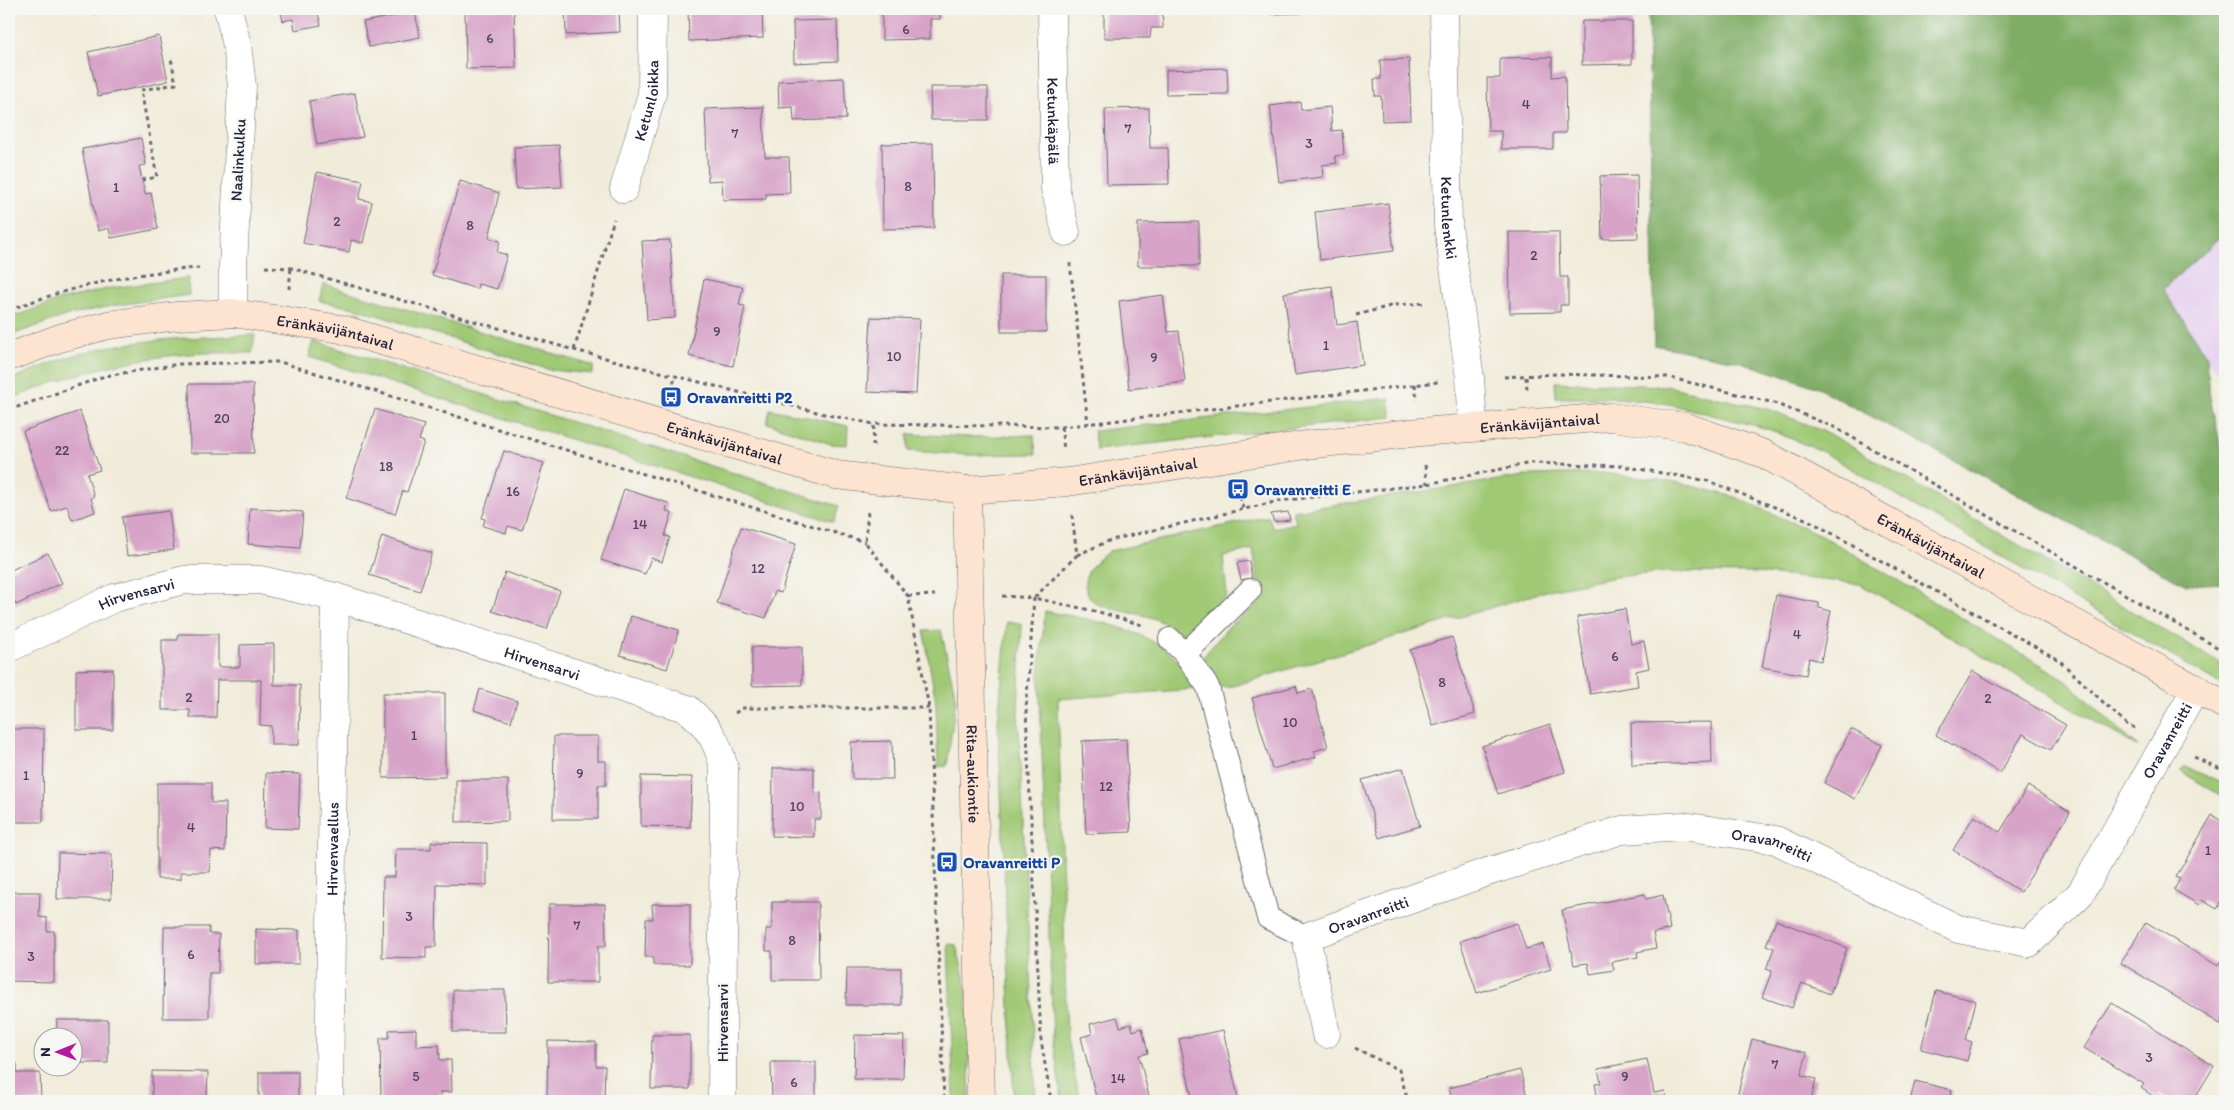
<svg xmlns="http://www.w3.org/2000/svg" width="2234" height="1110" font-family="Itim,sans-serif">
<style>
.built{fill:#e7d2ef}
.green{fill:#a0c975;stroke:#617658}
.forest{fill:#80ad66;stroke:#516850}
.building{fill:#d7a3c8}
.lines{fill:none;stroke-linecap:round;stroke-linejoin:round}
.lane-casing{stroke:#6a6973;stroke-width:24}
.street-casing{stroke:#6a6973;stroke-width:29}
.secondary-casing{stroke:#6a6973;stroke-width:29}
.path{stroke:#6a6973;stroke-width:3;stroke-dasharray:4 4;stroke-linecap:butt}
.lane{stroke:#fff;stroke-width:22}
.street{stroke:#fff;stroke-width:28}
.secondary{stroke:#fde4d0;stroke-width:28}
.labels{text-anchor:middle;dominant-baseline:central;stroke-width:4.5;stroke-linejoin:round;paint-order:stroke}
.number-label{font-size:14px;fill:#4f425e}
.street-label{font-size:16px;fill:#22223b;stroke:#f6f6f2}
.transit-label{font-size:16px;font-weight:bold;fill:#164399;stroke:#f6f6f2;text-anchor:start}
</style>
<rect width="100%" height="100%" fill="#f6f6f2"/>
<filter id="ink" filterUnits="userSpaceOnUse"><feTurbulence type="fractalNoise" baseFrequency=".02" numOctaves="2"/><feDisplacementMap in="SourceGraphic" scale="10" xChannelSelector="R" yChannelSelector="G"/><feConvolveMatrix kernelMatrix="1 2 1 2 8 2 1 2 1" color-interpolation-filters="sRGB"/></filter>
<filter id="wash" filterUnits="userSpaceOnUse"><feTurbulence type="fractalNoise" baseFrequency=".0096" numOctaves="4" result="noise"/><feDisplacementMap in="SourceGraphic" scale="20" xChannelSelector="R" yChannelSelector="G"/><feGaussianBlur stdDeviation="1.12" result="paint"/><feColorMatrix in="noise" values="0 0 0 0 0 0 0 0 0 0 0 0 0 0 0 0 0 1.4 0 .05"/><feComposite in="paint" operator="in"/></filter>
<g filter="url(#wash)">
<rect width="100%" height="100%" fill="#f1ecda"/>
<polygon class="built" points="2225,233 2225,386 2163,289"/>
<g class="green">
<polygon points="188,278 189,295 111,306 65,316 9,336 9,318 60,300 111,288"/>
<polygon points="323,284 594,366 592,374 550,370 355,308 319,301"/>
<path d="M255,335L252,353C228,353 203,352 179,355C121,360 62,377 9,400V380C40,367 73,354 107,347C156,338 206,337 255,335Z"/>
<polygon points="314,341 839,506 834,522 309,357"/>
<polygon points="1555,382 1667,386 1771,410 1830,434 2225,666 2225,687 1823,452 1768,429 1669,404 1616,398 1556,398"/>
<polygon points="1389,398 1392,417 1096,450 1094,431"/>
<polygon points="770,409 848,426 847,445 831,444 767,423"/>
<polygon points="908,434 970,437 1034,435 1036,454 969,455 908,451"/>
<path d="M1603,473L1676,482L1735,497L1821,535L2063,678L2138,747L1860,584L1757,573L1664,572L1615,577L1549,590L1233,686L1219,687L1203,657L1230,625L1261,602L1253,549L1223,556L1227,596L1184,636C1172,627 1160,620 1146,616C1131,612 1114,611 1100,605C1093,602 1090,599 1087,592C1079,574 1097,561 1109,551L1269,516L1272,528L1296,523L1293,511L1531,475Z"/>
<path d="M1045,611C1089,620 1144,626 1177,660C1184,668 1190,680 1196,689L1058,699L1067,1039L1080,1101H1062L1053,1039L1039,675Z"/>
<polygon points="1007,622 1022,624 1018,711 1036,1101 1014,1101 998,721"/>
<polygon points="941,630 956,698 947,766 938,767 936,704 924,631"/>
<polygon points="2184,767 2225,783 2225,798 2180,771"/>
<polygon points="948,944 956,945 967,988 970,1101 954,1101"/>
</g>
<polygon class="forest" points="1648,9 2225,9 2225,233 2163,289 2207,357 2210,397 2221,447 2225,456 2225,583 2186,585 1816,387 1741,362 1654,345"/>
<g id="blocks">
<g class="building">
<polygon points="93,9 116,9 116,10 94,14"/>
<polygon points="280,9 327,9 327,11 318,13 321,25 295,30 293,19 283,21"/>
<polygon points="465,9 514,9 516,68 466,69"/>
<polygon points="565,9 619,9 620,32 566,35"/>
<polygon points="688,9 762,10 763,38 689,41"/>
<polygon points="882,9 940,9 940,19 930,19 930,39 882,40"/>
<polygon points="1104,9 1162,9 1163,28 1151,28 1150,38 1104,38"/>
<polygon points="1270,9 1302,9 1302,13 1270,14"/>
<polygon points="415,12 420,37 369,47 363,22"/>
<polygon points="837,20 838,61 794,63 793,21"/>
<polygon points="1582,21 1632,21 1632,64 1582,65"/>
<polygon points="159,36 168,81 98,96 88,52"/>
<polygon points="1552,57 1552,77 1565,76 1566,133 1553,133 1553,149 1501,149 1501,131 1488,131 1487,78 1500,78 1500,58"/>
<polygon points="1409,59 1411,120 1382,121 1381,96 1375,96 1374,79 1381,79 1380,60"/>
<polygon points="1227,68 1228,94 1166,95 1166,70"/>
<polygon points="844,78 846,119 794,121 793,107 779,108 778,81"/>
<polygon points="930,87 988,87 988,120 931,120"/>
<polygon points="355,93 363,137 317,145 309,101"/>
<polygon points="1300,102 1301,110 1330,107 1332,131 1342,130 1344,155 1335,156 1337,163 1322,165 1323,177 1279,182 1270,106"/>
<polygon points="763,107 765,157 789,157 790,193 766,194 766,199 723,200 722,180 708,181 705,109"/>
<polygon points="1149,108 1150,148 1168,148 1169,184 1107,185 1105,109"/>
<polygon points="141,138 146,165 139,166 145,194 151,193 158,229 111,238 109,228 98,231 82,149"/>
<polygon points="933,143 934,228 883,229 882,144"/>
<polygon points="559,145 562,187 516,189 514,147"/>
<polygon points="317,172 363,181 359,199 372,202 363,243 351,240 349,252 303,243"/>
<polygon points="1637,175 1638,238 1602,239 1600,176"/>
<polygon points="460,181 499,193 489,238 500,241 497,252 507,255 497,289 478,284 477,289 432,275"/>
<polygon points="1388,203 1394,251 1320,260 1315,212"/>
<polygon points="1199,222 1199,266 1138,266 1138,223"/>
<polygon points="1509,232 1559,232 1560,277 1568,277 1568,305 1560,305 1560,312 1510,313"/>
<polygon points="670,240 675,318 647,320 642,241"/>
<rect x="1001" y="275" width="45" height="57"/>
<polygon points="704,279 743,287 739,305 745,306 733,366 689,356"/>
<polygon points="1332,286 1337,325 1357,322 1363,365 1295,375 1284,293"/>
<polygon points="1163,295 1168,332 1179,331 1185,382 1129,389 1119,301"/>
<polygon points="871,317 920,319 916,394 867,392"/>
<polygon points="189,384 253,384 254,453 190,453"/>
<polygon points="375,409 424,425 419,440 424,442 407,492 403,491 395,514 346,498"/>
<polygon points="80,411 100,470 87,474 94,496 91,498 95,512 72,520 67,506 51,511 23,431"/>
<polygon points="504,451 544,463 522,530 508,526 506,533 483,526 485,519 482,518"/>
<polygon points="624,489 668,503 666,511 672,513 665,536 670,537 662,562 651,558 645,574 601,560"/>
<polygon points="250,508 303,512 300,548 248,544"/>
<polygon points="169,511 174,550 127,556 122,517"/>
<polygon points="1288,512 1290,520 1274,522 1271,514"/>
<polygon points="741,527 796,544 781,593 775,591 766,618 717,603"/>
<polygon points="382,536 432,553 420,591 369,575"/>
<polygon points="48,553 62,583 16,605 9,590 9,571"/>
<polygon points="1249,561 1252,578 1241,580 1237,563"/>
<polygon points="505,572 560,591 547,629 492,611"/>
<polygon points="1776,595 1819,603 1819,608 1831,611 1821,661 1809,658 1806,675 1762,667"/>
<polygon points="1625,609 1631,644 1644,641 1649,668 1636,671 1638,686 1590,694 1577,617"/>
<polygon points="631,616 679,630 667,669 620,655"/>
<polygon points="178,634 218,634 218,667 240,667 240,645 274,644 274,685 300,685 299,745 271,745 271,726 260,725 261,680 217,680 216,718 190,718 190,710 162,710 162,640 178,640"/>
<polygon points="1452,637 1475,714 1433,726 1410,650"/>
<polygon points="752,647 802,647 802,685 752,686"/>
<polygon points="113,669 113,730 76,730 76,670"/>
<polygon points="1973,671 2066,725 2051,750 2023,734 2000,773 1936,735"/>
<polygon points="1296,686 1298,693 1312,689 1328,747 1314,751 1316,757 1272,769 1252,698"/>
<polygon points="480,689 517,701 511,722 474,710"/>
<polygon points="383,693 445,693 445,777 383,778"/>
<polygon points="1711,722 1712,763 1632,765 1631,723"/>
<polygon points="1550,724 1565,772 1498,794 1482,746"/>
<polygon points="9,729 44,729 43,822 9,822"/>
<polygon points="1851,729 1882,745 1855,799 1824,783"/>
<polygon points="554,736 598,736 598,761 606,761 606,785 598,785 598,819 553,819"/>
<polygon points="1126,739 1131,832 1086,834 1082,741"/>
<polygon points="892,741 893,779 852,779 851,742"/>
<polygon points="773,768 814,768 814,792 821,793 821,819 814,819 814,837 772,836"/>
<polygon points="1403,768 1420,826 1379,838 1362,780"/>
<polygon points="266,773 300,774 298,829 265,828"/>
<polygon points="641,776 692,777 690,827 641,826"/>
<polygon points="456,780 508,780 508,821 456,822"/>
<polygon points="157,783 211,783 211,803 226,803 225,851 211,850 210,872 181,872 181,879 157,879"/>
<polygon points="2028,786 2070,812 2021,892 1953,850 1974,816 2000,832"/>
<polygon points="2212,815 2225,823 2225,904 2221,902 2217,909 2202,900 2199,905 2174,890 2180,879 2176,877"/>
<polygon points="431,842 487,843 487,885 437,884 436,947 426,947 426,958 382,957 383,877 395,877 396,849 431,849"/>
<polygon points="58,853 112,854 111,899 57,899"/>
<polygon points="9,892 40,892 39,917 47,918 47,931 54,931 54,982 9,981"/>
<polygon points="1645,894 1646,899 1663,895 1670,929 1653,933 1656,948 1637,952 1638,957 1612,962 1614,970 1590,974 1588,963 1574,965 1562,910"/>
<polygon points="772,902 818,902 819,980 772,980 772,951 766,951 766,929 772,929"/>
<polygon points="549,904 605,904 606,946 598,946 598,982 548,982"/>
<polygon points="652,904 690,904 690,965 653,965 653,957 645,957 646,919 653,919"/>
<polygon points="1776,920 1847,948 1830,994 1802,983 1792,1008 1762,997 1772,971 1766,969 1774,948 1766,945"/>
<polygon points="2146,922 2218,966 2225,954 2225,1016 2220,1024 2121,963"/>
<polygon points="1517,923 1526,949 1543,944 1551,969 1477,993 1460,941"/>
<polygon points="164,927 209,927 209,934 219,934 218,973 209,973 209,1018 163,1018"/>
<polygon points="256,929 299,930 299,964 256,964"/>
<polygon points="847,968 901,968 901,1005 846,1005"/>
<polygon points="453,990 505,990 506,1032 453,1032"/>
<polygon points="1936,991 1976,1001 1966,1040 1972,1042 1967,1061 1921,1049"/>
<polygon points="2112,1003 2214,1066 2193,1101 2171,1101 2159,1094 2156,1098 2141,1088 2144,1084 2084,1048"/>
<polygon points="1117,1017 1120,1027 1131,1024 1133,1031 1142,1028 1148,1053 1139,1055 1150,1101 1097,1101 1081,1037 1092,1034 1090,1024"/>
<polygon points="57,1020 108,1020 108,1063 72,1063 72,1038 57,1038"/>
<polygon points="416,1029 416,1046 439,1045 440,1060 451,1060 452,1092 440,1092 440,1101 381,1101 380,1038 389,1038 389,1030"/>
<polygon points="1223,1030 1239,1101 1193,1101 1179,1039"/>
<polygon points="652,1035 690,1035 690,1089 651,1089"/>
<polygon points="855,1035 904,1036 903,1079 854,1079"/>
<polygon points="1752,1039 1807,1053 1801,1075 1816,1079 1811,1101 1736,1101"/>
<polygon points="548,1041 596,1042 596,1066 605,1066 604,1101 547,1101"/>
<polygon points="1647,1059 1654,1093 1665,1091 1667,1101 1598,1101 1595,1084 1601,1083 1598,1069"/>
<polygon points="771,1062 816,1062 816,1101 772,1101"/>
<polygon points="9,1064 17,1064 17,1073 40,1073 41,1101 9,1101"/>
<polygon points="1520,1070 1528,1101 1452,1101 1449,1088"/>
<polygon points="152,1071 208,1072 207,1097 215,1097 215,1101 152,1101"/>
<rect x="259" y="1072" width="39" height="29"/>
<polygon points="1915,1081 1952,1090 1949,1101 1910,1101"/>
</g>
</g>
</g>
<g filter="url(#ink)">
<use href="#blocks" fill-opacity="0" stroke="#6a6973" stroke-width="1"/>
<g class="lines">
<g class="lane-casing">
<g id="lane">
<polyline points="1170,639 1185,654 1208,687 1268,918 1306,937"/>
<polyline points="1185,654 1250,590"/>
</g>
</g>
<g class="street-casing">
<g id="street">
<polyline points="228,9 237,45 242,86 233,266 233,313"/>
<path id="s1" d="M1052,9L1055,188L1066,232"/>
<path id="s2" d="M1444,9L1448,226L1470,378L1473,426"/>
<path id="s3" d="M624,189L652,94L653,9"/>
<path id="s4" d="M9,648L114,598L184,580H260L335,597L688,709C710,729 717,740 724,768L722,1101"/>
<path id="s5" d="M1326,1034L1306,937L1484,873L1622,830L1683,826L1776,840L1958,929L2029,943L2081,893L2196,688"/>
<path id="s6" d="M329,1101L335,597"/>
</g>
</g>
<g class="secondary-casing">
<g id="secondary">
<path id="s7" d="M9,357L60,338L108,325L177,316L233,313L341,329L836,475L967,490L1068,482L1306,445L1420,432L1611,417L1686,427L1764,454L2225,705"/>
<path id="s8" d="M967,490L981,1101"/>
</g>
</g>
<g class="path">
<polyline points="142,180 157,177 141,90 176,84 171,58"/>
<polyline points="1070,263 1088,424"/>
<polyline points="265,267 291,268 574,350 828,415 874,424 1061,427 1438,382"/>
<polyline points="289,289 291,268"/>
<path d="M9,310C72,286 131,273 199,268"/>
<polyline points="1356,315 1395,305 1426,303"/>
<polyline points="574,350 614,219"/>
<polyline points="1504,377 1556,374 1667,377 1774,403 1834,427 2225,652"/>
<polyline points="1526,377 1527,390"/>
<polyline points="1415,384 1417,400"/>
<polyline points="672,391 675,376"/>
<polyline points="9,410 105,376 179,364 280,362 865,542"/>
<polyline points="1061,427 1064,449"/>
<polyline points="873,446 874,424"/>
<polyline points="1425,465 1427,484"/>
<polyline points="1238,489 1243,509"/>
<polyline points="868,512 865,542 908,596 929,708 944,1101"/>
<polyline points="1072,515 1077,555 1034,598 1099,612 1142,625"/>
<polyline points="1077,555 1111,540 1279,501 1427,484 1531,463 1622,466 1708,481 1808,520 2059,660 2126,724 2137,729"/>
<polyline points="908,596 935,595"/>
<polyline points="1002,596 1034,598 1026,710 1041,1040 1051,1101"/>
<polyline points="735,713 743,708 929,708"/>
<polyline points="2194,757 2225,771"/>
<polyline points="1355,1048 1399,1070 1408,1101"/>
</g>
<use href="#lane" class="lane"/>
<use href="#street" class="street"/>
<use href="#secondary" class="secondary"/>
</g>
</g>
<defs>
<g id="bus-square" transform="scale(1.125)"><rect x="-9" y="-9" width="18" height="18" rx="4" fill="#1a4fb4" stroke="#f6f6f2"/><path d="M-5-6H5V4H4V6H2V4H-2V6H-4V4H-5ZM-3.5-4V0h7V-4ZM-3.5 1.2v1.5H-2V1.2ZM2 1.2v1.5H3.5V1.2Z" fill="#fff"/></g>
</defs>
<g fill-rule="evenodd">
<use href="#bus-square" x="671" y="397"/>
<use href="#bus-square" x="1238" y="489"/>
<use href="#bus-square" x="947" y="862"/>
</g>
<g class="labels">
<g class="number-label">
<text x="906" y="29">6</text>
<text x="490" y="38">6</text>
<text x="1526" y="104">4</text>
<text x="1128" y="128">7</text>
<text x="735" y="133">7</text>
<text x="1309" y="143">3</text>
<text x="908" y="186">8</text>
<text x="116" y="187">1</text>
<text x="337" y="221">2</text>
<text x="470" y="225">8</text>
<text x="1534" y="255">2</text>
<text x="717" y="331">9</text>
<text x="1326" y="345">1</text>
<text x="894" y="356">10</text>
<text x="1154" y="357">9</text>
<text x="222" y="418">20</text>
<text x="62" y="450">22</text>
<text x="386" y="466">18</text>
<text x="513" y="491">16</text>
<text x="640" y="524">14</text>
<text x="758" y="568">12</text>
<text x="1797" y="634">4</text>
<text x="1615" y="656">6</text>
<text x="1442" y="682">8</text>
<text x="189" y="697">2</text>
<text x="1988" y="698">2</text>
<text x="1290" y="722">10</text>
<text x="414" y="735">1</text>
<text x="580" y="773">9</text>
<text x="26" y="775">1</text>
<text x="1106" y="786">12</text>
<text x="797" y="806">10</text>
<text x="191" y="827">4</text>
<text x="2208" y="850">1</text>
<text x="409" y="916">3</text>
<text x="577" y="925">7</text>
<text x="792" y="940">8</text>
<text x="191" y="954">6</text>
<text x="31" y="956">3</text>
<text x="2149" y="1057">3</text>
<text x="1775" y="1064">7</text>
<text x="416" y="1076">5</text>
<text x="1625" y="1076">9</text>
<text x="1118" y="1078">14</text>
<text x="794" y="1082">6</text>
</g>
<g class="street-label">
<text stroke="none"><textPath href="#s3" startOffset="92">Ketunloikka</textPath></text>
<text stroke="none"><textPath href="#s1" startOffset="112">Ketunkäpälä</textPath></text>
<text transform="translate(238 160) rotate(-87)">Naalinkulku</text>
<text stroke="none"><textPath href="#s2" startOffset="209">Ketunlenkki</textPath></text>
<text stroke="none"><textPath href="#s7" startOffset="334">Eränkävijäntaival</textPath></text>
<text stroke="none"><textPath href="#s7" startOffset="1564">Eränkävijäntaival</textPath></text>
<text stroke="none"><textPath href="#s7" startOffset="739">Eränkävijäntaival</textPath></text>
<text stroke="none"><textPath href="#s7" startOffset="1159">Eränkävijäntaival</textPath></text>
<text stroke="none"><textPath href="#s7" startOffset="1984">Eränkävijäntaival</textPath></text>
<text stroke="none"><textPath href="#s4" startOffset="139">Hirvensarvi</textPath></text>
<text stroke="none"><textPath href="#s4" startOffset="559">Hirvensarvi</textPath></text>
<text stroke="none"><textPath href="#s5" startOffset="1110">Oravanreitti</textPath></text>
<text stroke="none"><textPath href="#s8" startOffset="284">Rita-aukiontie</textPath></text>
<text stroke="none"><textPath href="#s5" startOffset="585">Oravanreitti</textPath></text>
<text stroke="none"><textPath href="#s6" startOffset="252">Hirvenvaellus</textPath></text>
<text stroke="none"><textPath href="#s5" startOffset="165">Oravanreitti</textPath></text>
<text transform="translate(722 1023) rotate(-90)">Hirvensarvi</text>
</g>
<g class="transit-label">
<text x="687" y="397">Oravanreitti P2</text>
<text x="1254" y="489">Oravanreitti E</text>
<text x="963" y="862">Oravanreitti P</text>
</g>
</g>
<rect width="2234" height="1110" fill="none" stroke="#f6f6f2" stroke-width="30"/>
<g transform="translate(58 1052) rotate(269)"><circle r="24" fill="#f6f6f2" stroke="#a1a1a9"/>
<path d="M0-4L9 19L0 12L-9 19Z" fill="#b5179e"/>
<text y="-8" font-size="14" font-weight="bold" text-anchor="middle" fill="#22223b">N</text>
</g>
</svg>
